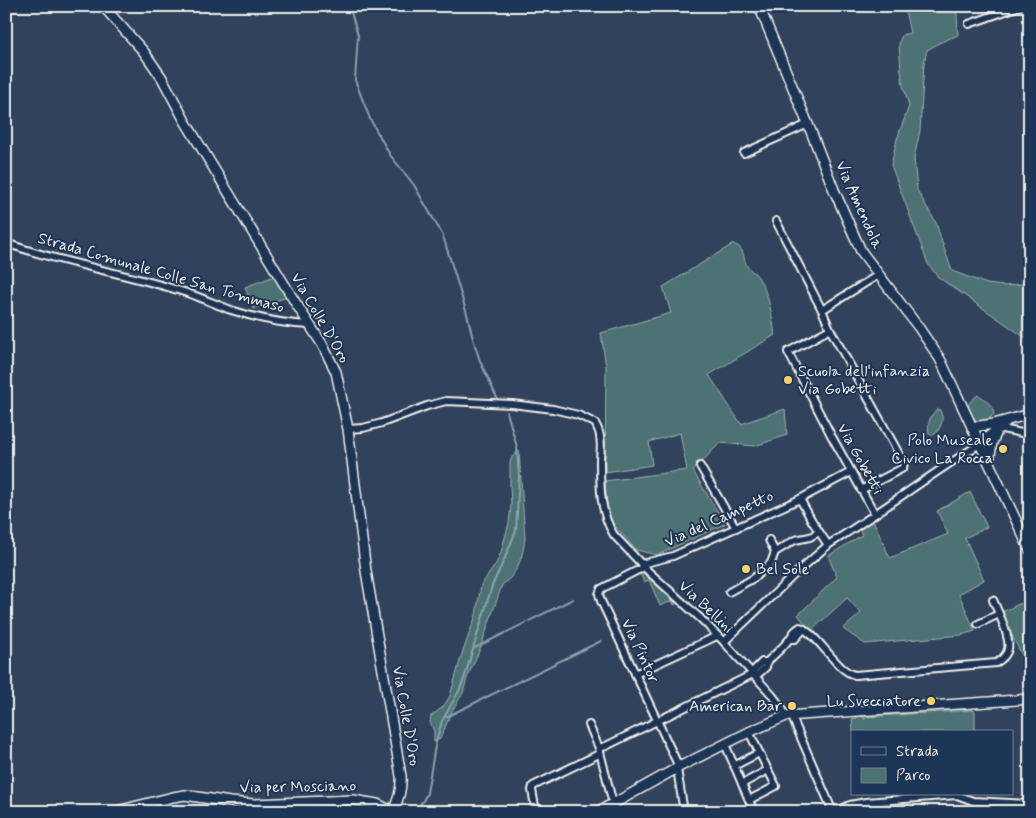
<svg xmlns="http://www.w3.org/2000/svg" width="1036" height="818" font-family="Mynerve,sans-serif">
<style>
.green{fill:#4d7273;stroke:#a0b2ae}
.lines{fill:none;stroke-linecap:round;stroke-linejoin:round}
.stream{stroke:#89a2ad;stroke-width:2}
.street-casing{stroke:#f4f1e8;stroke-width:10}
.secondary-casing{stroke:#f4f1e8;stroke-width:12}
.street{stroke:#1d3557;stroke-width:6}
.secondary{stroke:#1d3557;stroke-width:9}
.poi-dot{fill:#ffd166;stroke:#1d3557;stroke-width:2}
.labels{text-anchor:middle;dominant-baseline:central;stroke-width:4;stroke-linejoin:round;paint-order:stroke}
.street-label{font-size:16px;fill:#f4f1e8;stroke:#1d3557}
.poi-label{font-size:16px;fill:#f4f1e8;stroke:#1d3557;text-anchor:end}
</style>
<rect width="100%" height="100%" fill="#30425c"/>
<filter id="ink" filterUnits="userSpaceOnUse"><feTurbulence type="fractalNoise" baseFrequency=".02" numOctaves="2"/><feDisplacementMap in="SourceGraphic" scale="10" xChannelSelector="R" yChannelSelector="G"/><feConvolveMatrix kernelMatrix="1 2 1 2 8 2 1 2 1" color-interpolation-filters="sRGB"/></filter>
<g filter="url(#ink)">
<g class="green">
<polygon points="906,6 955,6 957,15 958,35 941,42 927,50 924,63 920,131 914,158 917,190 936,223 943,245 952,271 987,284 1004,286 1030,283 1030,341 938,277 928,264 891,165 897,139 909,106 903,85 901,71 899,43 902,35 910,33 906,15"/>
<path d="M733,244C746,248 742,257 747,266C750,271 756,273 758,277C769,293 772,316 775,335L709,375L741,424L785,409L787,435L755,446L720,443L693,471L725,524L657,555L636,550L608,518L605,481L687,470L680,433L649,442L652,465L605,472L606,367L601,333L671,313L663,287Z"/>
<polygon points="277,275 290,296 253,309 245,287"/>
<path d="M978,395C985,398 993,406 994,414L989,419L977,421C965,410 965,404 978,395Z"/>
<path d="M939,409C945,418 942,426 935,434L932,435L929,434C927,424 930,413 939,409Z"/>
<path d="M519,451L525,538C523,556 518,574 502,585L480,649L467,678L463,693L452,711L440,739L434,742V731L430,722L431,716L443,707L450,696L462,654L476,615L481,585L496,564L501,552L509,523L511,506L510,485V463L512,457Z"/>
<polygon points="970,492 987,527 965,538 984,580 959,594 975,631 961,635 865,644 843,629 861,613 847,598 811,631 798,615 837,577 828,556 862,535 859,529 873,520 890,558 948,534 937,511"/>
<polygon points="643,572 676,604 674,605 672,601 660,606 649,580 644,582 640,574"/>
<polygon points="1021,603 1026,614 1028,613 1030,616 1030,657 1024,659 1000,613"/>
<polygon points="972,710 975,711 975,732 853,732 852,719 856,718 856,717 863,716 864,719 865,719 865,717"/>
</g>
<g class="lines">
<g class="stream">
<polyline points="349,6 358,35 355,80 370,119 390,155 414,185 443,236 467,314 473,339 480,361 497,398"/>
<polyline points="475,648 573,599"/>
<polyline points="446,717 601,641"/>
<polyline points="414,812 423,801 427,793 435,746 442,721 459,691 464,679 492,586 504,560 516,531 519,476 517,447 507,412"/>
</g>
<g class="street-casing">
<g id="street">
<polyline points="1029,6 1030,9"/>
<polyline points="969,24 1020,6"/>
<polyline points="744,153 808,124"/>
<polyline points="776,221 822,310 830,329 904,463 903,468 861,490"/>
<path d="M6,243C64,264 126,273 184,292C200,297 215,304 231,310C256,318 283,324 310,325"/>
<polyline points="822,310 878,275"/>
<polyline points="830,329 788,352 832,437 875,514"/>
<polyline points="997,428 1027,434 1030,442"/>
<path d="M348,429L363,428L382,423L427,406L446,401L512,404L553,409L578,415L595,423C597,427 600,432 600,437C602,445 600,453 600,461C600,487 600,513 614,535L649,572L701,619L724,642L772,695L782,708L786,716"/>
<polyline points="700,466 736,528"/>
<polyline points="800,499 851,472"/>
<polyline points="775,552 795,540 810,537 819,532"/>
<path d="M641,564L673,556L800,499L812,521L828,545C879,513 928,476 980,444"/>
<polyline points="644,567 601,589 599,594 601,601 679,767"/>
<polyline points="729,592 754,578 771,563 775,552 769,540"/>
<polyline points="978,624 999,614"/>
<polyline points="790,639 795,639 804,629"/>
<polyline points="724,642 794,575 828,545"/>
<polyline points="751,673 762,662 767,662"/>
<polyline points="635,674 717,636"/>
<path d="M755,677L766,667L767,662C774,655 781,649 787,642C793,636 791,632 800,627C820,636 836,671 855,675L996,663C1001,660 1005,657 1007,652C1013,641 998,612 993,600"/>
<polyline points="791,715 833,812"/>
<polyline points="589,725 599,748 613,804"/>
<polyline points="749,732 776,786 749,800"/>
<polyline points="725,744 754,812"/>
<polyline points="599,748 606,746 753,674"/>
<polyline points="734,766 759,753"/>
<polyline points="677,769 684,812"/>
<polyline points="742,784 768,770"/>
<polyline points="536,812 532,790 533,786 599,754"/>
<polyline points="835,812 850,805 866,802 957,795 973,801 1030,804"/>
</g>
</g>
<g class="secondary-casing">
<g id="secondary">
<path d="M103,6L144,52L162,78L185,121L295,302L322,344L336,372L348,429L366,571L401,776C402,789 399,799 393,811"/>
<polyline points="759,6 812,134 834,190 861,251 919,328 940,359 1030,550"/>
<polyline points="972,427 994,424 1030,414"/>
<polyline points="980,444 1006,422"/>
<polyline points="989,462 992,442 996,434"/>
<polyline points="113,812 173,797 185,795 230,802 254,804 353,800 377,804 394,812"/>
<polyline points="596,812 613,804 679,767 749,732 786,716 1030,699"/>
</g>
</g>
<use href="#street" class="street"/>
<use href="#secondary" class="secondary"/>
</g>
</g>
<g class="poi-dot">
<circle cx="788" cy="380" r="5"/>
<circle cx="1003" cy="449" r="5"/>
<circle cx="746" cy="569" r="5"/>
<circle cx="931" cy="701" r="5"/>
<circle cx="792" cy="706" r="5"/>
</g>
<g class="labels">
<g class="street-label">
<text transform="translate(859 205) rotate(66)">Via Amendola</text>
<text transform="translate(161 273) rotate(16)">Strada Comunale Colle San Tommaso</text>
<text transform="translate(320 318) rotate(60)">Via Colle D'Oro</text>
<text transform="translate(860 459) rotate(61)">Via Gobetti</text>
<text transform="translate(719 519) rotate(-24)">Via del Campetto</text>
<text transform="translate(706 607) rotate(43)">Via Bellini</text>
<text transform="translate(640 651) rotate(65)">Via Pintor</text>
<text transform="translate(406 716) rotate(80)">Via Colle D'Oro</text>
<text transform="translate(298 787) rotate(-1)">Via per Mosciano</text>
</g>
<g class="poi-label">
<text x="798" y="371" text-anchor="start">Scuola dell'infanzia<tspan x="798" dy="18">Via Gobetti</tspan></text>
<text x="993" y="440">Polo Museale<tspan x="993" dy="18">Civico La Rocca</tspan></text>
<text x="756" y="569" text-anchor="start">Bel Sole</text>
<text x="921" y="701">Lu Svecciatore</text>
<text x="782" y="706">American Bar</text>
</g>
</g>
<rect width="1036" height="818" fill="none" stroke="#1d3557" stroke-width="25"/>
<rect x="12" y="12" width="1011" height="793" fill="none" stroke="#f4f1e8" stroke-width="2" filter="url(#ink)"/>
<rect x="851" y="730" width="162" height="65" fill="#1d3557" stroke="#738091"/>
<rect x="861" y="747" width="25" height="8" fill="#1d3557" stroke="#738091"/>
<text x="896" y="756" font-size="15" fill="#f4f1e8">Strada</text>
<rect x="861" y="768" width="25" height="15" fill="#4d7273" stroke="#738091"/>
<text x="896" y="780" font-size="15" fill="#f4f1e8">Parco</text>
</svg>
